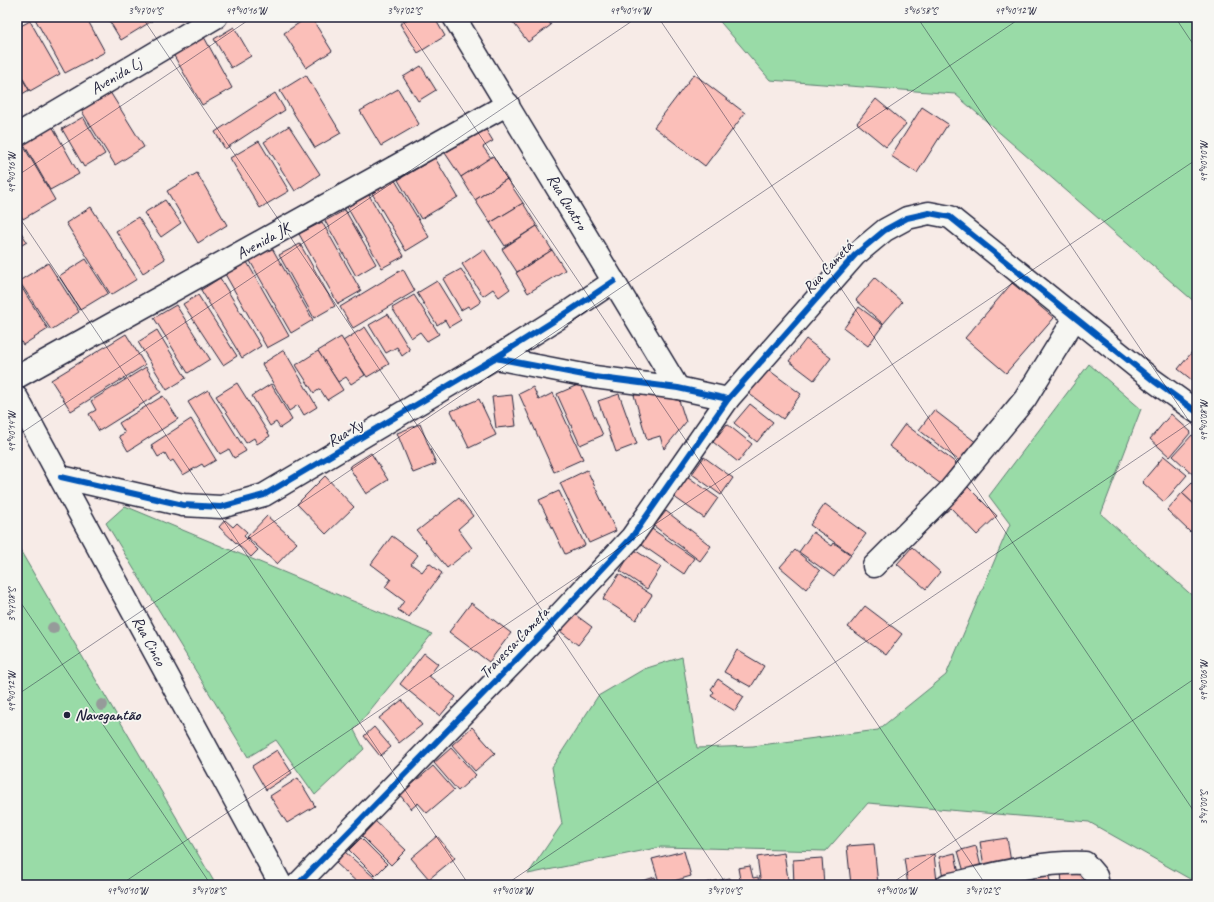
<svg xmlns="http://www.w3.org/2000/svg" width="1214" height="902" font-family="Caveat,sans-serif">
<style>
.green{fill:#99dba7;stroke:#5e7e71}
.building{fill:#fbbfb9;stroke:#22223b}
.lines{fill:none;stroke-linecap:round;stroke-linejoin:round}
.street-casing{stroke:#22223b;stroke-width:25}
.street{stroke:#f6f6f2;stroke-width:22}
.cycleway-casing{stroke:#f6f6f2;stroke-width:8}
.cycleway{stroke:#0057b8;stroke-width:6}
.tree{fill:#969b9a}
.ticks{fill:none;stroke:#22223b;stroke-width:1;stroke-opacity:0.45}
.poi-dot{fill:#22223b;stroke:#f6f6f2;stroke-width:1.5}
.labels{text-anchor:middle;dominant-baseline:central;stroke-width:3.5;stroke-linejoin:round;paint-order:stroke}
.street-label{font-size:16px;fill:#22223b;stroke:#f6f6f2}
.poi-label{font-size:16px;font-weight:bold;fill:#22223b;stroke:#f6f6f2;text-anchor:start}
.neatline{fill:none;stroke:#22223b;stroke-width:1.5}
.ticks-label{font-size:10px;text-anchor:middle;fill:#22223b}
</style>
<rect width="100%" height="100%" fill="#f7ebe7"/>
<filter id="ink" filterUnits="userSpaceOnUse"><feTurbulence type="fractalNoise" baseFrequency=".025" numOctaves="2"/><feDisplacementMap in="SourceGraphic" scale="8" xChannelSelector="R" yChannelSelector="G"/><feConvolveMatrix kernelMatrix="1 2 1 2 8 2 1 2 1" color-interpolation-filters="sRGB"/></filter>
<g filter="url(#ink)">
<g class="green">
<polygon points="716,17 1197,17 1197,304 955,94 770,80"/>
<polygon points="1089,364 1141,409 1101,514 1197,600 1197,883 1089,822 868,803 826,851 661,847 528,874 562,824 552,767 598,696 644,669 682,657 697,748 753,746 878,730 946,675 1010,524 989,496"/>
<polygon points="125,506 432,634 354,730 364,749 315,795 276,740 248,757 106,523"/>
<polygon points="17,545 216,885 17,885"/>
</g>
<g class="building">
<polygon points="34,17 86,17 105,52 65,73"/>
<polygon points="107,17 150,17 152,21 121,40"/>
<polygon points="308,17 311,17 332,51 306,68 284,33"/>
<polygon points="411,17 434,17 445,36 418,53 400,24"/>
<polygon points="509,17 545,17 551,25 528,42"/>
<polygon points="30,21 60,74 30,91 17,68 17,28"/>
<polygon points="234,27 251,56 231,68 214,39"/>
<polygon points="204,37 232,88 202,105 173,54"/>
<polygon points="421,66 436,90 418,101 403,77"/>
<polygon points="17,70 29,90 17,97"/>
<polygon points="694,74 745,113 705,166 654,127"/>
<polygon points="306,75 341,133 315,148 280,91"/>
<polygon points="398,89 419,124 381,146 360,111"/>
<polygon points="110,92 144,147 115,165 81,110"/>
<polygon points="275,93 285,110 225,149 215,132"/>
<polygon points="876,99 906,124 886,147 857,123"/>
<polygon points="922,107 948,124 917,173 891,156"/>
<polygon points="83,117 105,154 84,167 62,129"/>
<polygon points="51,124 79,174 50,190 22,141"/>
<polygon points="289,126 320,174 295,191 264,142"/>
<polygon points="485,128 493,141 483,147 491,158 461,177 445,153"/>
<polygon points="20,140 55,200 23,219 17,208 17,141"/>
<polygon points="259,141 289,191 260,208 230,158"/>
<polygon points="493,156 507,179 475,200 461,177"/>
<polygon points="435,158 458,197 421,219 398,180"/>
<polygon points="197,173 227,225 198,243 167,191"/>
<polygon points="393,177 429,237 406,251 370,190"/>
<polygon points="507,179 523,203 490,223 475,200"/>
<polygon points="369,195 404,256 382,268 347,207"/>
<polygon points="165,200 181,223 161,237 144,213"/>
<polygon points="523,203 537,226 505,246 490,223"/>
<polygon points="91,207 137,279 111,295 66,223"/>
<polygon points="345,210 376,264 356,276 325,221"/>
<polygon points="138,217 165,259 143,273 116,231"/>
<polygon points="322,222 361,291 338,304 299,234"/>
<polygon points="17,226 27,242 17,248"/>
<polygon points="537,226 552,250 517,272 502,249"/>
<polygon points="300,244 335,306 314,318 279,255"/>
<polygon points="272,248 313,320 291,333 250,261"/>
<polygon points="484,249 510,289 499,297 493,289 483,296 462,264"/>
<polygon points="552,250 565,270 528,293 516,273"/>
<polygon points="86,259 108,293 80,310 59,276"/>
<polygon points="247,262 289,336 267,348 225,274"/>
<polygon points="48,263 79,312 51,330 19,281"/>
<polygon points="403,269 415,291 353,328 340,307"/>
<polygon points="461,269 481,302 470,309 468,306 461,310 443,279"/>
<polygon points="220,278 261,346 242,358 201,290"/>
<polygon points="875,278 902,302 883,324 856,300"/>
<polygon points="437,281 461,320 449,327 445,320 437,325 417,293"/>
<polygon points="1012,283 1054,318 1006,373 965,338"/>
<polygon points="20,285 48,329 23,345 17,335 17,287"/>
<polygon points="198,295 237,356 223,365 183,304"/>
<polygon points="414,295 439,334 427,341 420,332 411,338 392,308"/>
<polygon points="176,305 210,359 188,373 154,318"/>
<polygon points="859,307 883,325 868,346 844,328"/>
<polygon points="388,314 410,350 402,356 397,347 386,353 369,325"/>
<polygon points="365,327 389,364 367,377 343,341"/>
<polygon points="157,330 186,378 167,390 138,342"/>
<polygon points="126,334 145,365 71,411 51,380"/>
<polygon points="341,337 365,375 351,384 346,377 338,382 318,351"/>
<polygon points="806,339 831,358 814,380 789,361"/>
<polygon points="1197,346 1197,384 1178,369"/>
<polygon points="284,350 317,407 304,415 298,405 289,411 262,364"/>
<polygon points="318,351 343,390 327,400 320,389 314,393 296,365"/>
<polygon points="146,367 161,392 99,431 89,414 96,410 91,401"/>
<polygon points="766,368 801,394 783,419 748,393"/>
<polygon points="237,383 270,436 257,444 254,438 246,443 216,396"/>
<polygon points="271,384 292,420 280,428 276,422 270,426 252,396"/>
<polygon points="580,384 603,435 580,445 557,394"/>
<polygon points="533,387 539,400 553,393 583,459 554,472 519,394"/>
<polygon points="208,390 246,451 234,458 229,449 220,454 188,402"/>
<polygon points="619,394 637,444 616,452 598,401"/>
<polygon points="677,394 686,422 664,449 660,436 647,440 634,395"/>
<polygon points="512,395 516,426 496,428 492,397"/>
<polygon points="163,396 178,419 128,451 119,436 125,433 119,423"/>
<polygon points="479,399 496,435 469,448 451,411"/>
<polygon points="750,404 773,422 757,442 734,423"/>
<polygon points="934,410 977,443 962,463 919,430"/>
<polygon points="1171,414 1191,432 1170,457 1150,439"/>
<polygon points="191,419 216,460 204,467 202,464 183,475 173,460 170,462 165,453 158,457 151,445"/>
<polygon points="420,424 436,464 413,473 397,433"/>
<polygon points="727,424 752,444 738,462 713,442"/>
<polygon points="905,424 956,463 941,484 889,446"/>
<polygon points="1192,435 1197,439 1197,478 1173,456"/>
<polygon points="371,453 388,480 366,494 349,467"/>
<polygon points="1164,456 1187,475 1164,502 1142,482"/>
<polygon points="704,457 733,478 721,495 692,474"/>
<polygon points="587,470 616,531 589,543 560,483"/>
<polygon points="684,474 718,498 704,518 670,494"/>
<polygon points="325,476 354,507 326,534 297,504"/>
<polygon points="1196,479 1197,480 1197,507 1182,493"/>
<polygon points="967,486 997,516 977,535 951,508 946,512 942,510"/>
<polygon points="559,491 585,545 565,554 539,500"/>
<polygon points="1182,493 1197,507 1197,525 1190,532 1167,510"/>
<polygon points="459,498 473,516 458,529 472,548 447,568 417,531"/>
<polygon points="825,504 866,534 851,554 810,525"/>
<polygon points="666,511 711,546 700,561 654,526"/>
<polygon points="267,516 297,543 277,564 247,537"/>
<polygon points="225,520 233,527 237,523 247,532 244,536 258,550 251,557 219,527"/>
<polygon points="649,527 694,558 684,574 639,543"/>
<polygon points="813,532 832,546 834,543 851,555 834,577 799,552"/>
<polygon points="392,536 418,555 411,564 422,572 429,563 442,573 409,617 398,610 404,601 385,587 391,579 371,564"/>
<polygon points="912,547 940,572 926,589 897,564"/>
<polygon points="633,549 661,567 647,589 620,571"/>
<polygon points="795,550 820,571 806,589 780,567"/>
<polygon points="619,574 652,595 636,620 603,599"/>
<polygon points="471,603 511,633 489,662 449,632"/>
<polygon points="865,606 902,634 886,655 848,627"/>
<polygon points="573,613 592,627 578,645 560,631"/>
<polygon points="737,650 764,666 751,687 724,672"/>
<polygon points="424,653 438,664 429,676 456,697 440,716 400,684"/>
<polygon points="718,679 744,697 735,711 711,696 714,692 711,689"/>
<polygon points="402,700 422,725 399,743 379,718"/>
<polygon points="374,727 391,747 380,756 364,736"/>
<polygon points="472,727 495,753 475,771 452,745"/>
<polygon points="451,748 476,775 458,791 434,763"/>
<polygon points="277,750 292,773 266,790 252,766"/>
<polygon points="433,766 454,790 427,813 418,803 411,809 400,795"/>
<polygon points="298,778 315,806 287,823 270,796"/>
<polygon points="374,820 406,850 391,865 360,834"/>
<polygon points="437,836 455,858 429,879 411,858"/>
<polygon points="361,838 387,864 375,876 349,850"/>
<polygon points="1007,838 1011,862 984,866 980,842"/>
<polygon points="874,844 878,885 851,885 847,846"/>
<polygon points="976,846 981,867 964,872 958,851"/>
<polygon points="684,851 691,876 660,885 652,859"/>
<polygon points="345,852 383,885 360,885 336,863"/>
<polygon points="784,853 789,885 761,885 757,857"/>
<polygon points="955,853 959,874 943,877 939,857"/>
<polygon points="934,854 937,882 908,885 904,858"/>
<polygon points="822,858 824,885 794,885 793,860"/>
<polygon points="750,866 753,878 758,877 759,885 741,885 738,868"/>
<polygon points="1088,867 1090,885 1062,885 1061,870"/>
<polygon points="1047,869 1051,885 1033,885 1030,873"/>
<polygon points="655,877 657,885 629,885"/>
<polygon points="730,878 732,885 711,885 711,882"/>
<polygon points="710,882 711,885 698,885"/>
<polygon points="1010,882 1011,885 998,885"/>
</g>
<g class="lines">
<g class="street-casing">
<g id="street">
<polyline points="454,17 678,388"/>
<polyline points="17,135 216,17"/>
<polyline points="495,358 594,377 678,388 728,399 855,255 885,230 907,218 929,213 950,217 1154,381 1197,412"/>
<polyline points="17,377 508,104"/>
<polyline points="17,398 281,885"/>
<polyline points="61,477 183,505 221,507 264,495 495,358 568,312 614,281"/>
<polyline points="874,566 949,491 1025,399 1075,318"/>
<polyline points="297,885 550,625 632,537 728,399"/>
<path d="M947,885C992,875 1038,861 1085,863L1096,876L1098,885"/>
</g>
</g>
<use href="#street" class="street"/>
<g class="cycleway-casing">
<g id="cycleway">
<polyline points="495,358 594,377 678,388 728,399 855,255 885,230 907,218 929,213 950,217 1154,381 1197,412"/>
<polyline points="61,477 183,505 221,507 264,495 495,358 568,312 614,281"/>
<polyline points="297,885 550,625 632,537 728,399"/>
</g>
</g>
<use href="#cycleway" class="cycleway"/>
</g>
<g class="tree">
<circle cx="53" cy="628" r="6"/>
<circle cx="102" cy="705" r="6"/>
</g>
</g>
<path class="ticks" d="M142,17L727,885M400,17L986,885M658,17L1197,816M917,17L1197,433M1175,17L1197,50M17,176L253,17M17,214L469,885M17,436L638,17M17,597L211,885M17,695L1022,17M120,885L1197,159M505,885L1197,418M889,885L1197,677"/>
<circle class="poi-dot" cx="67" cy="715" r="4"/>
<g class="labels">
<g class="street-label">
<text transform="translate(116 76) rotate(-31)">Avenida Lj</text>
<text transform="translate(567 202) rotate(59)">Rua Quatro</text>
<text transform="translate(263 241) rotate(-29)">Avenida JK</text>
<text transform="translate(828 267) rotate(-47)">Rua Cametá</text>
<text transform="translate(345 433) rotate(-31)">Rua Xy</text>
<text transform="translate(149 641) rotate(62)">Rua Cinco</text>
<text transform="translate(514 643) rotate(-46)">Travessa Cameta</text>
</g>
<g class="poi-label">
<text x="75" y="715">Navegantão</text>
</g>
</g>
<rect width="1214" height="902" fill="none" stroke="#f6f6f2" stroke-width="44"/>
<rect x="22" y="22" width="1170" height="858" class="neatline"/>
<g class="ticks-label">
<text x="145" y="14">3°47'04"S</text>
<text x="246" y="14">49°40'16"W</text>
<text x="404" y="14">3°47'02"S</text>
<text x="630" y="14">49°40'14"W</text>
<text x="920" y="14">3°46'58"S</text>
<text x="1015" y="14">49°40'12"W</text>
<text transform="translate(1203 162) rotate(-90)" y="4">49°40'10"W</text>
<text transform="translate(11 173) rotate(-90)" y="4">49°40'16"W</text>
<text transform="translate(1203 421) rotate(-90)" y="4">49°40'08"W</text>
<text transform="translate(11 432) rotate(-90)" y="4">49°40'14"W</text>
<text transform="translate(11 605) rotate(-90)" y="4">3°47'08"S</text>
<text transform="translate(1203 681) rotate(-90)" y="4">49°40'06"W</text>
<text transform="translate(11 692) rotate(-90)" y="4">49°40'12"W</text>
<text transform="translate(1203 808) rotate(-90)" y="4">3°47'00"S</text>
<text x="127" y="894">49°40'10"W</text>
<text x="208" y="894">3°47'08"S</text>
<text x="512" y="894">49°40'08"W</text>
<text x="724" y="894">3°47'04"S</text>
<text x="896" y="894">49°40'06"W</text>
<text x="982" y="894">3°47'02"S</text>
</g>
</svg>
